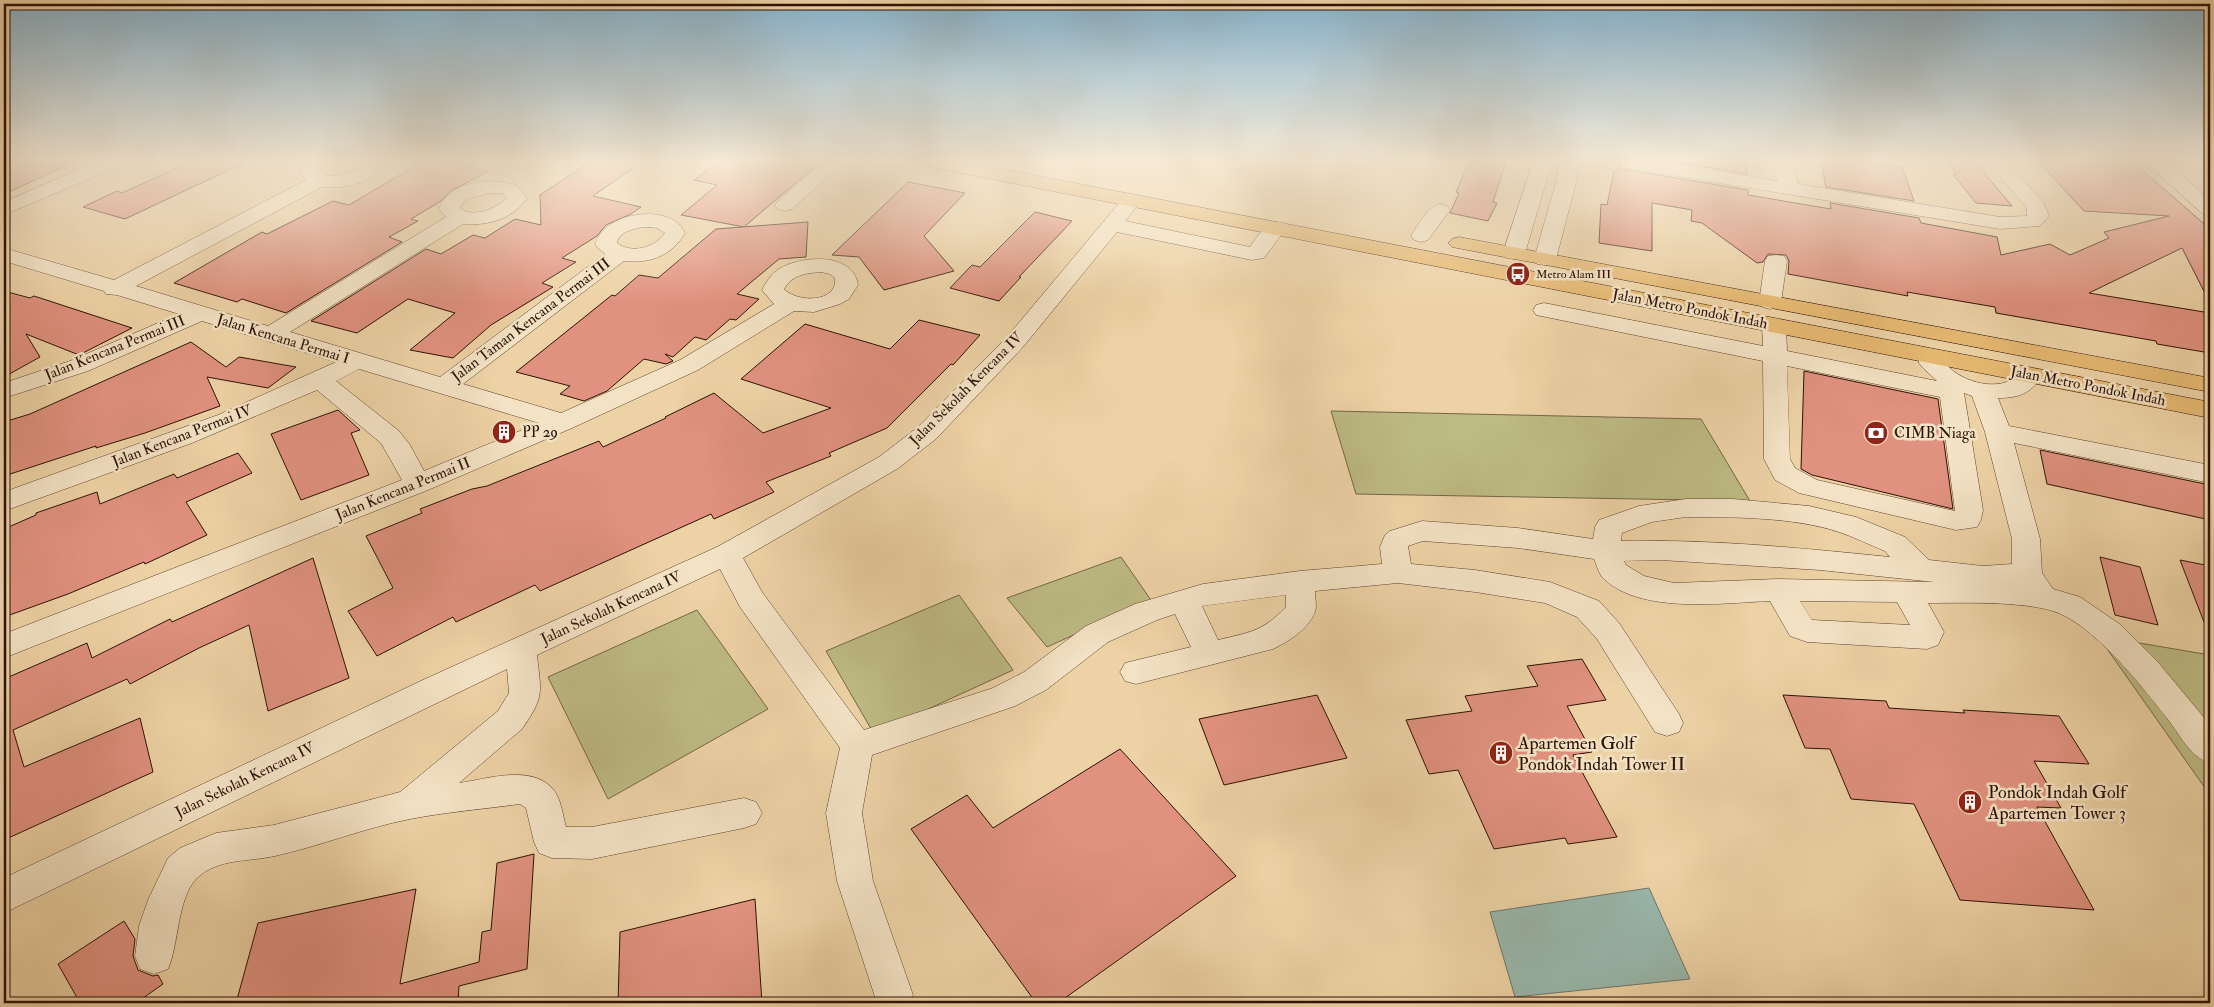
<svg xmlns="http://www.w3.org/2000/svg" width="2214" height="1007" font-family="'IM FELL Double Pica',serif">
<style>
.green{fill:#bdba83;stroke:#756644}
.water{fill:#99b7ab;stroke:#6e7569}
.building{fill:#e0917f;stroke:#2d1105}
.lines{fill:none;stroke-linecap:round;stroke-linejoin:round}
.minor-casing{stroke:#5d412d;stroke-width:1}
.highway-casing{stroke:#2d1105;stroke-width:1}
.minor{fill:#f3e2c4;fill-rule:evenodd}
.highway{fill:#e6b972;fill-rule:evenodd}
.labels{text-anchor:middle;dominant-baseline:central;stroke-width:5;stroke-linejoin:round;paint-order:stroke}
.far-poi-label{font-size:12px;fill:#2d1105;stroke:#f3e2c4;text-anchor:start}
.street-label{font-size:15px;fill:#2d1105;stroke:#f3e2c4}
.poi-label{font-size:15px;fill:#2d1105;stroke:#f3e2c4;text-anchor:start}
.near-poi-label{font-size:18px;fill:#2d1105;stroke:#f3e2c4;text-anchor:start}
</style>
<rect width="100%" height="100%" fill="#edd2a5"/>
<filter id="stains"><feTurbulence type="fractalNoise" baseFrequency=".004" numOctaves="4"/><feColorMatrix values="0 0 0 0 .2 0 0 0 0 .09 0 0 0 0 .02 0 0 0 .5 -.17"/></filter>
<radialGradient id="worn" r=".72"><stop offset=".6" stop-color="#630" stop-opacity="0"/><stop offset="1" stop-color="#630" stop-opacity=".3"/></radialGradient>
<g class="green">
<polygon points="1331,411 1701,419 1750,501 1356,494"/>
<polygon points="1121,557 1151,600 1047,647 1007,598"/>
<polygon points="959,595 1013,670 874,734 826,651"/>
<polygon points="697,610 768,709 608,799 548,677"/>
<polygon points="2098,636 2210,655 2210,795"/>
</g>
<polygon class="water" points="1649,888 1690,979 1515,997 1490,912"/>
<g class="building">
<polygon points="16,162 75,162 4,194 4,168"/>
<polygon points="190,162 246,162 125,219 83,207 117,191 122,193"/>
<polygon points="422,162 451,162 489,171 451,191 441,201 411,219 418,221 389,237 402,242 286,313 242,299 237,302 174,283 262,232 267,234 333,201 349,205"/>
<polygon points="590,162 642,162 593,196 641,207 631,214 606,225 597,236 562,258 576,262 542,283 553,287 491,325 453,358 410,350 455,313 408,299 357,333 311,321 426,249 441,254 473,235 485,238 515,219 541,225 540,195"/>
<polygon points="719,162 820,162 744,227 681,215 717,185 694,180"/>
<polygon points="1469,162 1506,162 1493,202 1497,203 1488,221 1450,213 1459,193 1456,192"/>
<polygon points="1676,162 1746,162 1747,174"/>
<polygon points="1821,162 1866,162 1902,167 1914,201 1826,187"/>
<polygon points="1948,162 1975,162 2012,206 1976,203 1953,174 1957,174"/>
<polygon points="2039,162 2133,162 2210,229 2210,303 2182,248 2089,293 2210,313 2210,353 2157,344 2156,341 1996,313 1995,307 1907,292 1908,296 1788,274 1789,261 1786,255 1768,254 1763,262 1757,263 1702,223 1691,221 1692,210 1652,203 1652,251 1599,243 1601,204 1607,205 1614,171 1617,171 1618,163 1620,168 1628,170 1748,190 1748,195 1831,209 1830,203 1919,218 1921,223 1997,237 2001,255 2050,244 2070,255 2109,238 2104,232 2169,216 2084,211"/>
<polygon points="908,182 965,193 924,236 954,271 884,290 859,257 832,255"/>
<polygon points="1035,212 1072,221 1019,277 1021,277 999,301 950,288 972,265 980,267"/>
<polygon points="808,222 806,257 779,259 737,294 759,299 736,320 730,319 706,340 695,337 673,357 665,354 673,361 666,364 644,359 607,391 584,401 560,394 570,386 516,372 612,295 615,296 639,275 658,278 716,229"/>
<polygon points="4,291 30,298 34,296 132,328 79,355 26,334 40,357 4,377"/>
<polygon points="919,320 980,335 953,365 951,364 887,428 829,453 831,456 766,482 774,492 714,519 711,514 540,591 535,585 456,622 453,617 377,656 348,611 393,588 366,536 422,513 420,509 472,489 487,486 599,441 603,447 666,418 665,417 714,393 763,433 831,408 741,379 805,324 890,349"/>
<polygon points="191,342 226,367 239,357 296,367 268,388 207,377 220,406 145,433 96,448 96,446 4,476 4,422 30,414"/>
<polygon points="1804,371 1938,399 1953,509 1812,475 1801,469"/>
<polygon points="338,410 360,430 351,433 369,475 301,500 271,434"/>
<polygon points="2040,450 2210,485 2210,520 2047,484"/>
<polygon points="238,453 252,473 186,502 207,535 145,564 144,562 68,594 4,617 4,529 36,515 36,513 97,492 100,504 174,474 177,478"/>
<polygon points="2100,557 2140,567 2158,625 2115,615"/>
<polygon points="313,558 349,678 268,711 249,625 199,648 130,684 127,679 13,730 24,767 140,718 153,772 4,840 4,679 87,643 92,658 170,619 172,622"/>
<polygon points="2180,560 2210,566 2210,635 2209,635"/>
<polygon points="1582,659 1606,700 1567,706 1592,752 1573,755 1617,837 1568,844 1565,838 1494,849 1458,770 1429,774 1406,720 1472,711 1465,696 1538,686 1527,666"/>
<polygon points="1317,695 1347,758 1224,785 1199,719"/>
<polygon points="1783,695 1886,701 1889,708 1965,713 1963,710 2059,716 2089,764 2034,761 2061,808 2037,807 2094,910 1960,900 1914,804 1851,799 1830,749 1805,748"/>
<polygon points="1120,749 1236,876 1058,1003 1036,1003 911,829 967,795 993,828"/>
<polygon points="534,854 527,969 459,986 458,1003 236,1003 258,923 416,889 400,984 479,962 482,932 491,930 497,863"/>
<polygon points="755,899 762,1003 618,1003 620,932"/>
<polygon points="124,921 135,939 133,956 138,970 153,976 158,975 163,984 136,1003 80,1003 58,964"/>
</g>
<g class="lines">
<g class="minor-casing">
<g id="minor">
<polygon points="96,162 121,162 119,166 4,215 4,202"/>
<path d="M367,162H386C373,182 346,190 322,187L136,286L268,326L446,217L439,209C449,181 491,177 516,185L527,198C513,219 488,226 463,224L290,332L440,377L605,254L595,245C602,216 652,206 675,221C680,224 683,229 685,233C672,256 649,264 624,261L463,384L561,413L680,360L774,304L762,290C766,282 771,274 779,269C801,255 854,252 858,285L849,299L840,304L814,312L794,311L698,370L572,428L428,490L4,658V634L402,480L381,443L317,390L192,443L4,511V492L218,415L336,362L202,321L88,371L4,398V383L70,361L179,314L117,295L106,294L104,291L4,261V248L114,280L306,180L300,174L305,165L312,163L319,165L322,175C338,178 355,173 367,162ZM489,193H502L507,198C497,208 473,219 460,208L466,199ZM649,227L657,228L665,233C655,248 631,254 617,243C619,231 637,227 649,227ZM821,272L830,274L835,278C838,303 797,303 784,289C792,275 806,273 821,272ZM359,369L539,423L424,471L410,445L399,431L336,381Z"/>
<polygon points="823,162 844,162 792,209 785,211 778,209 775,205 778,201"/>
<polygon points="1533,162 1552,162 1525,253 1522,258 1514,259 1506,258 1503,253"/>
<polygon points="1559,162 1579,162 1577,179 1556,259 1553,264 1545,265 1537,264 1534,259 1557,179"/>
<polygon points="1619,162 1664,162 1777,181 1772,162 1791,162 1798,184 2000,217 2027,216 2027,208 1987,162 2007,162 2044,203 2049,216 2040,226 2000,229 1628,168 1621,166"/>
<polygon points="2145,162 2166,162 2210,200 2210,216 2203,214"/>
<path d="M1132,194L1139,196L1142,200L1125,221L1250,247C1259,235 1267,218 1284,223L1287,227L1264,258L1252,260L1117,232L1023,347L936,439L897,469L743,558L762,592L864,730L993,688L1024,672L1086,626L1135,604L1203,584L1300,571L1382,564L1380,547L1385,535L1390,531L1422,521L1518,528L1593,539L1595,527L1599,520L1639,506L1686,499H1733L1809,506L1856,517L1905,537L1929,560L1983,566L2012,564V539L1985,432L1972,396L1964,393L1983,510L1981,520L1977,527L1956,530L1799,493L1775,480L1764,459L1763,361L1536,315L1533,310L1536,305L1544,303L1763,346L1762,326L1766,321L1774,319L1782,321L1786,326L1787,351L1937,381L1923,368L1919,363L1918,356L1922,351L1930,349L1938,351C1941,354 1941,358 1944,361C1957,381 1995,392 2014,378V374L2017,369L2026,367L2035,369L2039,380C2029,395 2015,398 1998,398L2009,426L2210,465V483L2014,443L2040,539L2042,573L2053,589L2080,597L2121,625L2157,661L2210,725V763C2190,757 2179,733 2166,717C2142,686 2092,623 2053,611C2020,601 1964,603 1928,603L1944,632L1938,645L1927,649L1807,642L1790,636L1770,601C1722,603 1643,614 1605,580C1599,575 1597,566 1594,559L1518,548L1423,541L1408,546L1411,564L1475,570L1550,582L1599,601L1619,623L1679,714L1683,723L1679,732L1667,736L1655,732L1597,639L1577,617L1545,603L1475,592L1398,583L1315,591C1315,597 1317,606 1315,612C1308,630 1289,641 1273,649L1136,684L1125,681L1120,672L1125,663L1191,647L1175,614L1157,620L1108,642L1046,690L1015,706L872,755L862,813L873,881L913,995L909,1003H877L837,881L826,813L840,748L740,607L720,569L537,655C541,693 545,696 522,729L459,783C488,779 531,764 553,789C561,798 563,816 566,827H592L744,798L756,802L762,813L756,824L744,828L592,859L552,858L539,853L534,842L526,808L520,804C484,809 446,812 410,819C364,828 320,846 275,856C248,862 217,858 196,879C177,900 179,944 168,969L154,974L140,969L135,956L139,926L148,900L168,858L180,848L216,833L274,825L400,792L498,711L509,693L507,669L4,913V878L425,679L717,547L879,457L918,427L1007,337L1125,196ZM1787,366L1940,397L1955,511L1817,480L1795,468L1790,459ZM1686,517C1733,517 1794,517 1839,532C1854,537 1870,545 1885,551L1890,557C1801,548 1711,539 1621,541L1622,533L1652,522ZM1661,560L1820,570L1934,582L1778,579L1674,583L1644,576L1626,565L1624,561ZM1286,595V607C1262,632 1250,632 1218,640L1202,606ZM1800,601L1897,602L1910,625L1812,620Z"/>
<path d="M1440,204L1447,206L1450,210L1428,240L1421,242L1414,240L1411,236C1418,225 1427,207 1440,204Z"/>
<polygon points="1776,255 1784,256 1787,261 1781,302 1778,307 1770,309 1762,307 1759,302 1765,261 1768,256"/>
</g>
</g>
<g class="highway-casing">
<g id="highway">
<polygon points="926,162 965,162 2210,402 2210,418 935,168 928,166"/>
<polygon points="1459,237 2210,378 2210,392 1452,247 1448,243 1452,239"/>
</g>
</g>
<use href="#minor" class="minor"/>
<use href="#highway" class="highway"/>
</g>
<linearGradient id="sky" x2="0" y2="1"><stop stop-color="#88b5d0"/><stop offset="0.53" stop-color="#f7ebd6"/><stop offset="1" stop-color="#f7ebd6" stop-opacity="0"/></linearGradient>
<rect width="2214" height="303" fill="url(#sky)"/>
<defs>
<g id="bus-disc" transform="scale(1.25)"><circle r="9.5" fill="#8f2418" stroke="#f3e2c4"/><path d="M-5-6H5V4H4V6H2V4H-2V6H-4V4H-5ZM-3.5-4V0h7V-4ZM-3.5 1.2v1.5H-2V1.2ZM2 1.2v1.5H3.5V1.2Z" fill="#fff"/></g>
<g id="building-disc" transform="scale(1.25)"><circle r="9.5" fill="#8f2418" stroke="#f3e2c4"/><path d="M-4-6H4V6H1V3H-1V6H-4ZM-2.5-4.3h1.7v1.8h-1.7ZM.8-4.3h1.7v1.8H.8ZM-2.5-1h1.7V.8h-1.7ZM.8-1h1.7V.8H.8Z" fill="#fff"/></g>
<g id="bank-disc" transform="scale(1.25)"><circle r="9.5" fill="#8f2418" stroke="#f3e2c4"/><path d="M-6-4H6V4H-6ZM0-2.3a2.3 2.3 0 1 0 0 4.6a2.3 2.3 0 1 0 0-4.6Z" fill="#fff"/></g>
</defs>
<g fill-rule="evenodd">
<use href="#bus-disc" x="1518" y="274"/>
<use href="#building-disc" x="504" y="432"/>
<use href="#bank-disc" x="1876" y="433"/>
<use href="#building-disc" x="1501" y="753"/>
<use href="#building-disc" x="1970" y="802"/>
</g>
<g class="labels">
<g class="far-poi-label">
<text x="1536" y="274">Metro Alam III</text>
</g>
<g class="street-label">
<text transform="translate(1690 309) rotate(11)">Jalan Metro Pondok Indah</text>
<text transform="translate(531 320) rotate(-37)">Jalan Taman Kencana Permai III</text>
<text transform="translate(283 339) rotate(17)">Jalan Kencana Permai I</text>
<text transform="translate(115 348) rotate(-22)">Jalan Kencana Permai III</text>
<text transform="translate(2088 386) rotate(11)">Jalan Metro Pondok Indah</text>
<text transform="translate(966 389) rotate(-45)">Jalan Sekolah Kencana IV</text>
<text transform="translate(182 436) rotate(-21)">Jalan Kencana Permai IV</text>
<text transform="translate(403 489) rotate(-22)">Jalan Kencana Permai II</text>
<text transform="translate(611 608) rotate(-25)">Jalan Sekolah Kencana IV</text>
<text transform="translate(245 780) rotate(-26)">Jalan Sekolah Kencana IV</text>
</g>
<g class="poi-label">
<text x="522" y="432">PP 29</text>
<text x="1894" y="433">CIMB Niaga</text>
</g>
<g class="near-poi-label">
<text x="1518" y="743">Apartemen Golf<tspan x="1518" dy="21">Pondok Indah Tower II</tspan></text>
<text x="1988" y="792">Pondok Indah Golf<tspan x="1988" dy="21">Apartemen Tower 3</tspan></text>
</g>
</g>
<rect width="2214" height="1007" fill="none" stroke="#edd2a5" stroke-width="20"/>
<rect x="5" y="5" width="2204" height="997" fill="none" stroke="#2d1105" stroke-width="2.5"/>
<rect x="10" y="10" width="2194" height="987" fill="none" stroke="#2d1105"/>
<rect width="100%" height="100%" filter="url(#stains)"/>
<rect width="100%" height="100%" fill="url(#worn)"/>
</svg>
